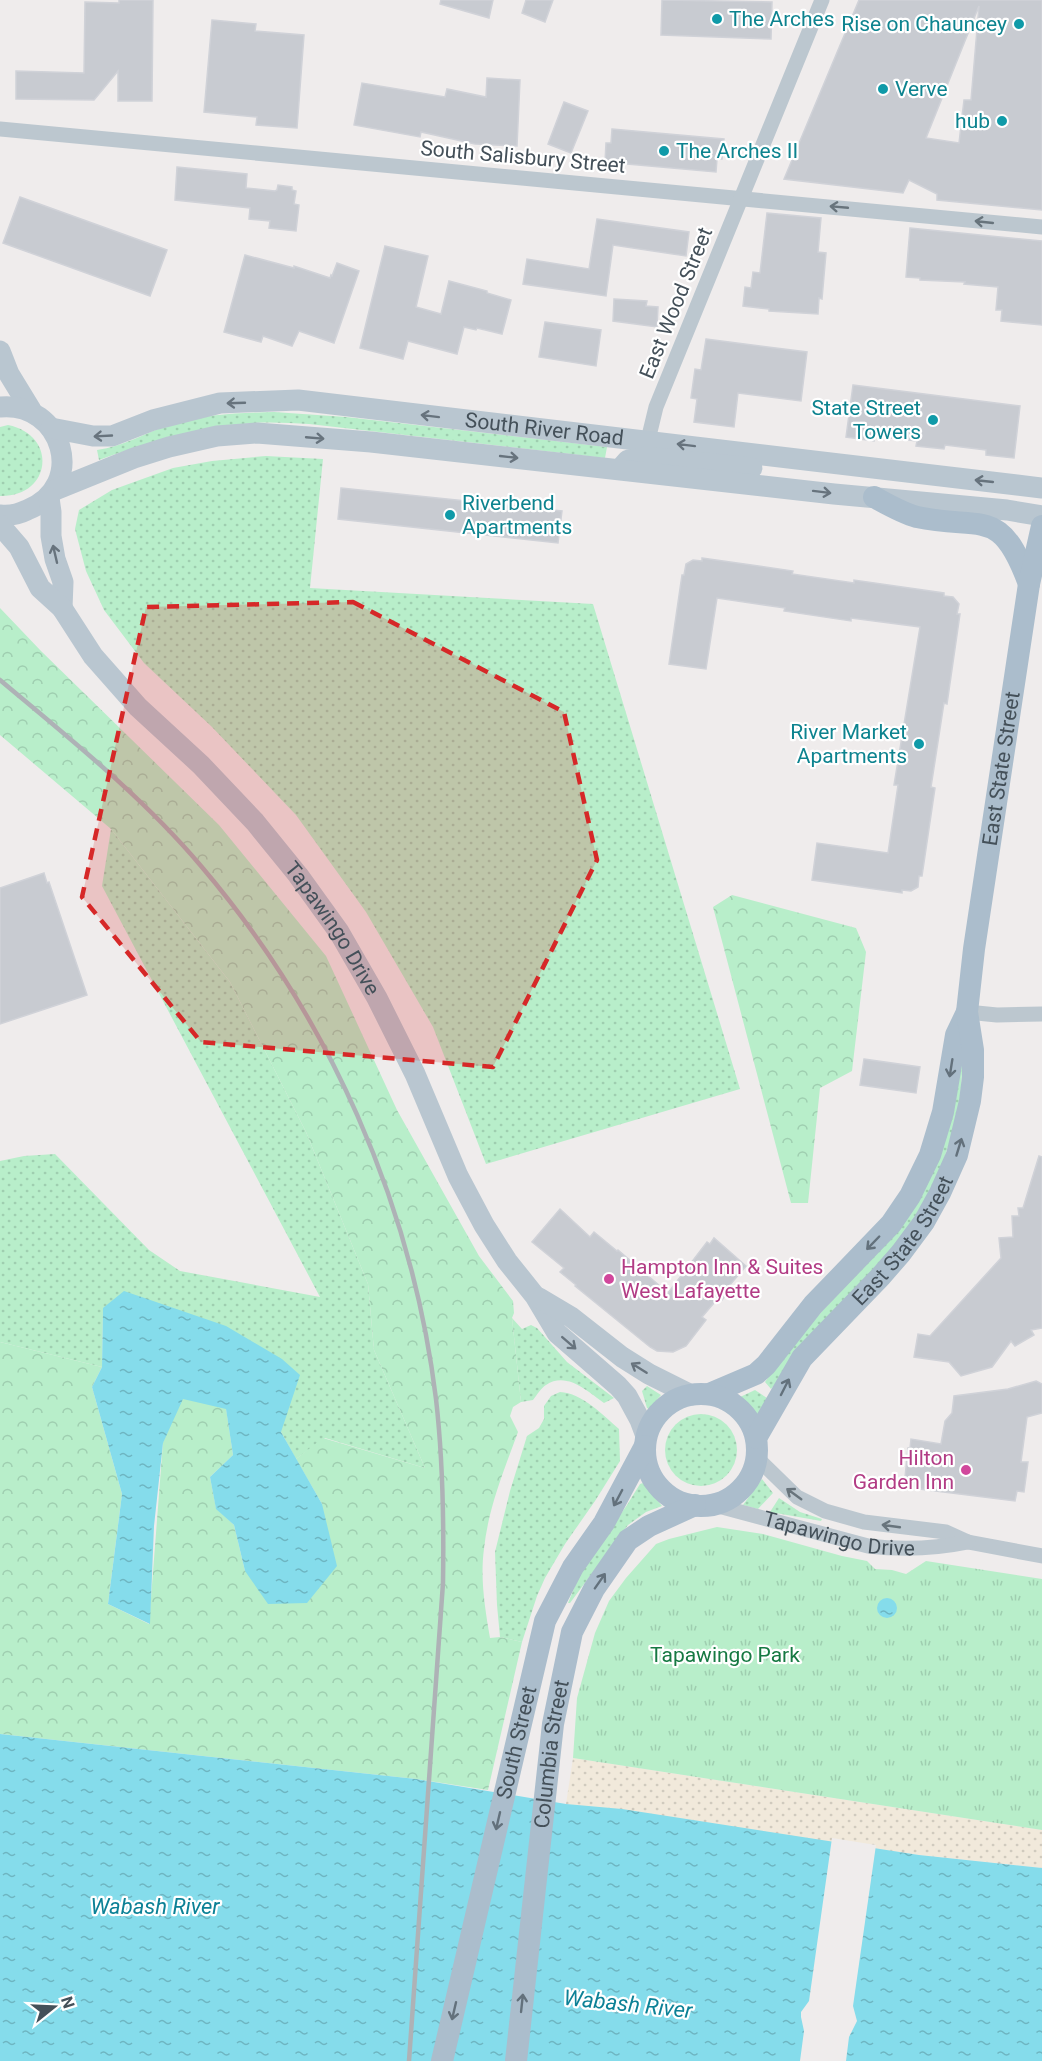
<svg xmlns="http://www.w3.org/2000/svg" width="1042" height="2061" font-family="Roboto,sans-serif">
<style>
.grass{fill:url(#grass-dots)}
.forest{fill:url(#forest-crowns)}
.sand{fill:url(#sand-dots)}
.park{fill:url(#park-tufts)}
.water{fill:url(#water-ripples)}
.pier{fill:#efecec}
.building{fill:#c8cbd1;stroke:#d0d2d8;stroke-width:1.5;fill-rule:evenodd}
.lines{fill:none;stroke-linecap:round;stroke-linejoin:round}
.minor{stroke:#bcc7cf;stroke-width:15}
.secondary{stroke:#b9c6d0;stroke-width:21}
.primary{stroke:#abbdcc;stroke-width:22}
.rail{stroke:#aeb2b6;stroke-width:4.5}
.oneway{stroke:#68747c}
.oneway2{stroke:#67737d}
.oneway3{stroke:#63717c}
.marked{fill:#d62828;fill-opacity:0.2;stroke:#d62828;stroke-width:4.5;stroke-dasharray:12 8;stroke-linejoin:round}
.culture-dot{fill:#0f9aa8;stroke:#fff;stroke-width:2}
.hotel-dot{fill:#d1479c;stroke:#fff;stroke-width:2}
.labels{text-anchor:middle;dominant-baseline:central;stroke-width:4.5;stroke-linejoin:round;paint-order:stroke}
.culture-label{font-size:21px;fill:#0d838f;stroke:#fff;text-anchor:start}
.street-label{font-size:21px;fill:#445059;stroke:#fff}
.hotel-label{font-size:21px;fill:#b23c85;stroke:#fff;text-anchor:start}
.park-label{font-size:21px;fill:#167942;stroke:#fff}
.water-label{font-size:22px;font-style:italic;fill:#0c8196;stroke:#fff}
</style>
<defs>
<pattern id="grass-dots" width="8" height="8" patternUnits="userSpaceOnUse" patternTransform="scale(1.5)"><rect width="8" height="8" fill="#b8eeca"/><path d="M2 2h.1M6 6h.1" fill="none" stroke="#9fceb0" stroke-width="1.8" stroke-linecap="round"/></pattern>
<pattern id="forest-crowns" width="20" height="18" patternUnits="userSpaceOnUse" patternTransform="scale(1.5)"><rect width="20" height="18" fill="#b8eeca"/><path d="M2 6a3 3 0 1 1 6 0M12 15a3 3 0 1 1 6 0" fill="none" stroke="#9fceb0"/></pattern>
<pattern id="sand-dots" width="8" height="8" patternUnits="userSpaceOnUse" patternTransform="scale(1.5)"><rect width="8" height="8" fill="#f1e9db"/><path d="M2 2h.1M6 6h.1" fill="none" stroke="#d0cabe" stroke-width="1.8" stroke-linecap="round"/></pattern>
<pattern id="park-tufts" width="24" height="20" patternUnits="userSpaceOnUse" patternTransform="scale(1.5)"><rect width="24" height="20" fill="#b8eeca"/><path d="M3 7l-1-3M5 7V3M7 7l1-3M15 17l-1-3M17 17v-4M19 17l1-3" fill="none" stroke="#9fceb0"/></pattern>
<pattern id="water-ripples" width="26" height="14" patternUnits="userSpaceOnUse" patternTransform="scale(1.5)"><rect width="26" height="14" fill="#85dceb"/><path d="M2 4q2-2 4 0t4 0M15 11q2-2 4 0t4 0" fill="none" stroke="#6eb5c1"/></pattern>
</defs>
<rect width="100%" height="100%" fill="#efecec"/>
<g class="grass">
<path d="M274,412L346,417L607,447L605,458L309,424C288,423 265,421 244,424C194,430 145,443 99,460L97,450C123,447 146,432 172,424C204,414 240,413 274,412Z"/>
<path d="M8,425C58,435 52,497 0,496V427Z"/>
<polygon points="266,456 323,459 310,588 593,604 740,1089 486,1164 433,1027 366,912 296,815 212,727 144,663 104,610 86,571 75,529 79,510 112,490 173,468 212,461"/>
<polygon points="111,829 230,982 306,1132 368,1284 374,1350 425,1468 325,1438 296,1459 281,1432 103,1309 102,1367 0,1342 0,1161 24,1156 55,1154 149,1250 180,1271 320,1297 102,886"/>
<polygon points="964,1046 959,1115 938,1176 905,1234 771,1389 765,1382 790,1346 886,1242"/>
<path d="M512,1318L522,1329L531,1325L537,1328L567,1362L614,1398L604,1403C588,1392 567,1371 546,1385C541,1388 537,1395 533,1400L521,1402Z"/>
<polygon points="647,1386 661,1395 649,1409 647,1408 642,1391"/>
<polygon points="755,1390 767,1398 759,1414 756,1414 740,1397"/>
<path d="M560,1392C582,1393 603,1415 619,1429L620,1461L595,1501L565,1544L545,1578L537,1596L522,1642L500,1637L497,1605L495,1552L510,1491L527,1436L539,1428L544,1419V1406L551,1396Z"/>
<circle cx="701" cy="1450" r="36"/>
<polygon points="762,1479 773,1493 758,1509 743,1505"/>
<polygon points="643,1483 662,1506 646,1512 628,1525 570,1603 568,1603 582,1569 627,1505 640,1484"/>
<polygon points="779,1498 800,1512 822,1519 821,1521 770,1512"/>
</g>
<g class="forest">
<path d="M0,608L41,651L219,825L326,956L397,1110L479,1256L513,1301L514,1313L512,1318L521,1402L513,1407L510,1416L518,1432C504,1470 488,1509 484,1549C480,1578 485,1609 490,1638L500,1637L522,1642L488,1790L416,1779L0,1734V1342L102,1367L92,1387L122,1494L108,1604L149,1624L163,1442L182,1398L226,1408L233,1455L210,1477L216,1508L234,1525L245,1571L322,1504L296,1459L323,1438L425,1468L374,1350L368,1284L306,1132L230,982L111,829L0,735Z"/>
<polygon points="732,895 856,928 866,952 852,1071 820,1088 808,1203 791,1203 713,907"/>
</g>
<polygon class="sand" points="573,1758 1042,1830 1042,1868 919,1855 566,1804"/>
<polygon class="park" points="717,1527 763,1534 842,1556 867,1561 875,1569 892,1570 906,1574 926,1561 1042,1579 1042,1830 573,1758 577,1698 595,1633 609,1601 626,1578 656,1544 669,1539"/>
<g class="water">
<polygon points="124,1291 226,1326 282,1359 300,1375 281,1432 322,1504 337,1566 307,1603 268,1604 245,1571 234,1525 216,1509 210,1477 233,1455 226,1409 183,1399 163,1443 154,1526 150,1624 108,1604 122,1494 92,1387 102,1367 103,1308"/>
<circle cx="887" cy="1608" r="10"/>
<polygon points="0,1734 416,1779 566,1804 622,1809 919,1855 1042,1868 1042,2061 0,2061"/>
</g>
<polygon class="pier" points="832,1838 876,1845 853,2006 857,2021 849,2037 846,2061 800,2061 804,2031 801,2017 801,2012 809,2001"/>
<g class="building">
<polygon points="119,0 153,0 152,101 118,101 118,71 94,100 16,99 16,71 84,73 85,2 119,3"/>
<polygon points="441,0 493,0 489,18 440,4"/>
<polygon points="526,0 553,0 545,22 522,13"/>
<polygon points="662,0 772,2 771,39 661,35"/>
<path d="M859,0H1042V210L937,200V194L909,180L903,193L784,179ZM979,6L971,100H964L959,143L926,138Z"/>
<polygon points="212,20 256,24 255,31 304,35 297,128 256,125 257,117 204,112"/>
<polygon points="487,78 520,80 517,146 475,144 421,132 420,137 354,125 362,83 445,97 447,89 486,97"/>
<polygon points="564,102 588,111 571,153 548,144"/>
<polygon points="612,129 724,139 722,159 717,159 716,172 605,162 606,143 611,143"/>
<polygon points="177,167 247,174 246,188 275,191 277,190 278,185 292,187 292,190 296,191 294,204 299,205 296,231 269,228 270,221 249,219 250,208 175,200"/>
<polygon points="20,197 167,250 150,296 3,243"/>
<polygon points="767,213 821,218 818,252 826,253 822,299 819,298 818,314 769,311 769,309 743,306 745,287 751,288 753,272 760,273"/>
<polygon points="597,219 689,232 686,256 613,245 606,296 523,284 527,259 589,269"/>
<polygon points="910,228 1042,241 1042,325 1001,321 1002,310 996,310 998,287 964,284 965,282 920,280 920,278 906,277"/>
<polygon points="385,246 428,256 416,307 441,314 449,281 487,291 487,293 511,300 502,334 477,328 476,330 464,327 457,354 408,341 403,359 360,348"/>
<polygon points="245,255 294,268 294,266 330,278 331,275 332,276 337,263 359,271 334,343 299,331 292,346 263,336 261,342 224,332"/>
<polygon points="614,299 647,301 646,306 658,307 657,327 613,321"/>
<polygon points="545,322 601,330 596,366 539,357"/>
<polygon points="706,339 807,352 801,401 738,393 734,427 694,422 697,399 691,398 695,369 701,370"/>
<polygon points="853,385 1020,406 1014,458 986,455 986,450 945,445 944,449 916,446 917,441 874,436 874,441 846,437"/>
<polygon points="341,488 562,511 558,543 338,519"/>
<polygon points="702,558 793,571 792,574 854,583 854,580 944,593 944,596 953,597 959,604 957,614 960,614 947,704 944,703 931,787 935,788 922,876 919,876 918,887 911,891 902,890 902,893 812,880 817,843 888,853 898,785 894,785 920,627 851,618 851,621 784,611 785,608 717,598 706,669 669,664 682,575 684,575 686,564 693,560 702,561"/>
<polygon points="44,873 47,883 49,882 87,995 0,1024 0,888"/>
<polygon points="864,1059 920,1067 916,1093 860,1085"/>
<polygon points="1039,1156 1042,1157 1042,1328 1031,1330 1034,1335 1015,1346 1011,1341 992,1367 961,1376 949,1362 914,1357 918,1334 930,1336 1001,1258 999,1238 1013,1237 1012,1216 1019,1216 1018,1208 1023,1208"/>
<polygon points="560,1209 590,1237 594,1232 617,1251 618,1250 668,1293 707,1242 710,1244 714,1238 746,1266 729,1286 732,1288 722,1300 719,1297 702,1317 706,1320 686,1346 673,1352 657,1351 650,1347 575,1286 576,1285 560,1272 564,1268 532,1242"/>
<polygon points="1036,1381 1042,1384 1042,1413 1027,1417 1021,1462 1028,1462 1024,1492 1017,1491 1015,1501 904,1487 908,1448 910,1448 911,1439 941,1444 945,1421 952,1413 954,1396 1008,1389"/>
</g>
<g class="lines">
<g class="minor">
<polyline points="0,129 1042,227"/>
<polyline points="648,440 656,407 822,0"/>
<polyline points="967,1012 997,1015 1042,1014"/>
<polyline points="756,1457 797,1497 825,1511 864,1522 946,1532 968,1542 1042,1556"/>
<path id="s1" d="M711,1504L868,1546C902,1550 934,1549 968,1542"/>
</g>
<g class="secondary">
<polyline points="0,351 9,374 31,410"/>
<path d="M0,407C63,401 88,486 27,510C19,514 9,516 0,515"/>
<path id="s2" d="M51,428L93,436H112L153,420L220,403L298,400L1042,488"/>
<polyline points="620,469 628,460 646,457 752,468"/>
<polyline points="55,490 134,458 169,447 217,436 257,433 371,442 834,494 1007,510 1042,516"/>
<polyline points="49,498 51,512 51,536 55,559 63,582 62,608"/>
<path id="s3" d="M0,525L19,547L40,588L62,608L93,656L138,707L201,765L255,822L298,875L339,932L377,998L415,1074L458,1176L484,1225L507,1261L535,1296L557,1333L618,1386L627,1396L640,1420L646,1436"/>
<polyline points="539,1298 571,1317 622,1357 649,1374 691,1395"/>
</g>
<g class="primary">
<path d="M874,497C887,504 902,513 917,517C983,531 1000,505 1029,584"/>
<polyline points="709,1394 756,1374 766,1365 813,1305 891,1224 910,1196 930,1155 943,1112 956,1035 967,1012"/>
<circle cx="701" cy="1450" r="56"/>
<path id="s4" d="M756,1438L802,1358L881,1276L901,1253L924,1222L940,1193L957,1155L970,1101L973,1077V1050L967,1012L974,949L1029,584L1042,526"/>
<path id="s5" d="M442,2061L545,1621L573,1567L604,1523L645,1446"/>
<path id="s6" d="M516,2061L553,1724L572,1632L594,1589L628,1540L649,1526L695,1505"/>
</g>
<path class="rail" d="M0,680C69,738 142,796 201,866C328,1015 412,1203 436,1399C443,1460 444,1521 443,1583L409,2061"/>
</g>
<defs><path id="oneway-shaft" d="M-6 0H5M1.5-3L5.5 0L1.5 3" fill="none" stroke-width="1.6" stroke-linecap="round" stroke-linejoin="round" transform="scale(1.5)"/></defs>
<g class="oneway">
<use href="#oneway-shaft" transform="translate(839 207) rotate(-175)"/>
<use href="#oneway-shaft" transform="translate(984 222) rotate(-174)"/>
<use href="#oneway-shaft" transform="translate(794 1494) rotate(-144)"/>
<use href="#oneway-shaft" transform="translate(891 1526) rotate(-172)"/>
</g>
<g class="oneway2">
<use href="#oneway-shaft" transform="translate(236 403) rotate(178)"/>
<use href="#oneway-shaft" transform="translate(430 416) rotate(-173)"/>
<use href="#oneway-shaft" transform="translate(103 436) rotate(177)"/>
<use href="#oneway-shaft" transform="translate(315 438) rotate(5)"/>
<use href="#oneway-shaft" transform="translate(686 445) rotate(-173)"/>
<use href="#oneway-shaft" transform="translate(509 457) rotate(6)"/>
<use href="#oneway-shaft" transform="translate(984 481) rotate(-174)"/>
<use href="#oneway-shaft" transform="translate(822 492) rotate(7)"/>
<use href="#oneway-shaft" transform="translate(55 554) rotate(-103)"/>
<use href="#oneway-shaft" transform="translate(569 1343) rotate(41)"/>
<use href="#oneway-shaft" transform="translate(639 1368) rotate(-148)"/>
</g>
<g class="oneway3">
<use href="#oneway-shaft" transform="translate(951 1068) rotate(99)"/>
<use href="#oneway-shaft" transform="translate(959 1147) rotate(-73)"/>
<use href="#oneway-shaft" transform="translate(873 1243) rotate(134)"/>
<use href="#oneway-shaft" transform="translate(785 1387) rotate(-63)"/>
<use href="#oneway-shaft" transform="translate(618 1498) rotate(118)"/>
<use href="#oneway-shaft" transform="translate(600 1581) rotate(-55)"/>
<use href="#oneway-shaft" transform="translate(498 1821) rotate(103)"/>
<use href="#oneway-shaft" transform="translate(522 2003) rotate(-84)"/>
<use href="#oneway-shaft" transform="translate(454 2011) rotate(103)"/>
</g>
<path class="marked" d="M353,602L564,712L597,860L493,1067L201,1042L82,897L146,607Z"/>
<g class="culture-dot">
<circle cx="717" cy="19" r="6"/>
<circle cx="1019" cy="24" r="6"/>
<circle cx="883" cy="89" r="6"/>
<circle cx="1002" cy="121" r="6"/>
<circle cx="664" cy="151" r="6"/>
<circle cx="933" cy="420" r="6"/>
<circle cx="450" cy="515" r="6"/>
<circle cx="919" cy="744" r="6"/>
</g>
<g class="hotel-dot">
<circle cx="609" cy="1279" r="6"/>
<circle cx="966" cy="1470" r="6"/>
</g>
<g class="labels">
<g class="culture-label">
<text x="729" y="19">The Arches</text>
<text x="1007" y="24" text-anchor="end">Rise on Chauncey</text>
<text x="895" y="89">Verve</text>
<text x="990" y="121" text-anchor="end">hub</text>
<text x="676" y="151">The Arches II</text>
<text x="921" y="408" text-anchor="end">State Street<tspan x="921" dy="24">Towers</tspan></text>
<text x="462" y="503">Riverbend<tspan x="462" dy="24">Apartments</tspan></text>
<text x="907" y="732" text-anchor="end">River Market<tspan x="907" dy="24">Apartments</tspan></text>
</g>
<g class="street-label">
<text transform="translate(523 157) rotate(5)">South Salisbury Street</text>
<text transform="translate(676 303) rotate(-68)">East Wood Street</text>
<text stroke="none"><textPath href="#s2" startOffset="501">South River Road</textPath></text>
<text stroke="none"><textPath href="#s4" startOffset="741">East State Street</textPath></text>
<text stroke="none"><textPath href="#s3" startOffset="526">Tapawingo Drive</textPath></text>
<text stroke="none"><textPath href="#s4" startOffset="248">East State Street</textPath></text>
<text stroke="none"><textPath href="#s1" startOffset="132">Tapawingo Drive</textPath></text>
<text stroke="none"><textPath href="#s5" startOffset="327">South Street</textPath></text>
<text stroke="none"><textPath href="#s6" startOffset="309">Columbia Street</textPath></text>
</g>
<g class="hotel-label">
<text x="621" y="1267">Hampton Inn &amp; Suites<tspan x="621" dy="24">West Lafayette</tspan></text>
<text x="954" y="1458" text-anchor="end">Hilton<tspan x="954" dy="24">Garden Inn</tspan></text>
</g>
<g class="park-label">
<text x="725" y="1655">Tapawingo Park</text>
</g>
<g class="water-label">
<text x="155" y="1906">Wabash River</text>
<text transform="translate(628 2004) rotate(6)">Wabash River</text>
</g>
</g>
<g transform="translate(54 2007) rotate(72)" stroke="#ffffff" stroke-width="4.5" paint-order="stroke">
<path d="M0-4.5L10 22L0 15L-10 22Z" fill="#445059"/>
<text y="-9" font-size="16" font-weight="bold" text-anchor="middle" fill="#445059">N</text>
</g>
</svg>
